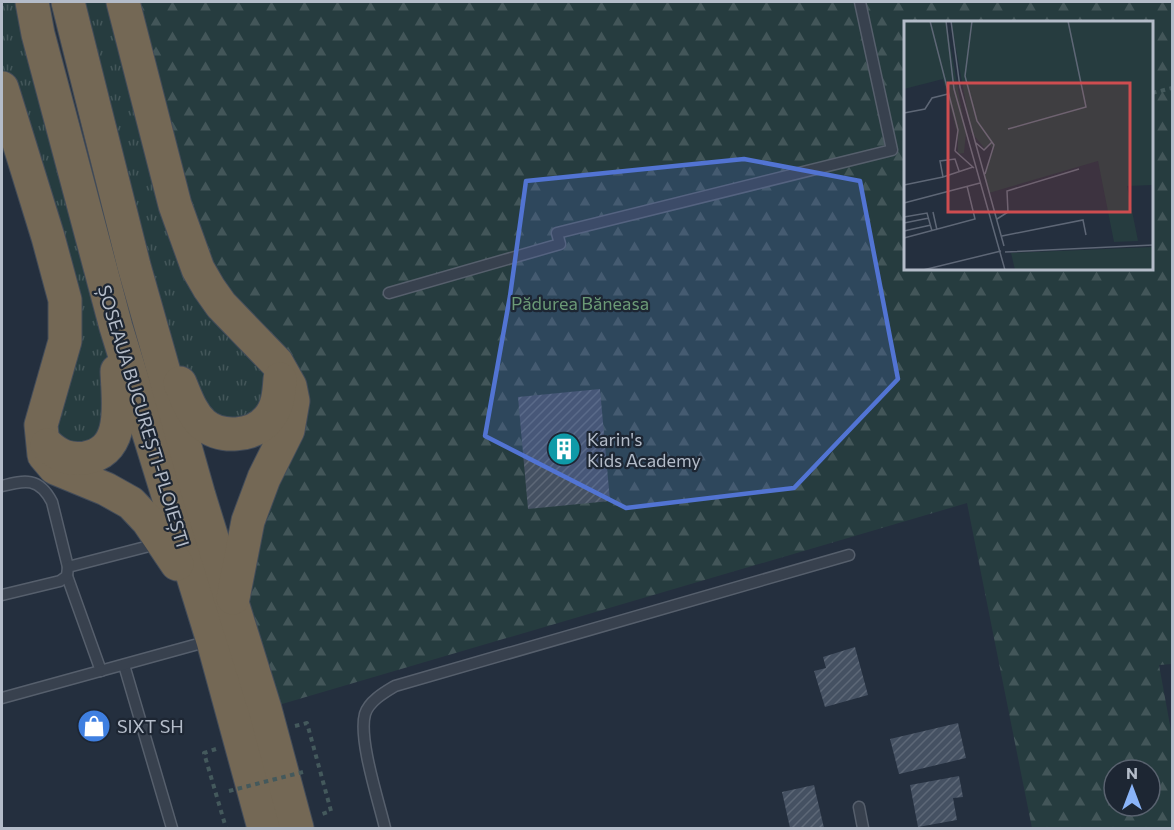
<svg xmlns="http://www.w3.org/2000/svg" width="1174" height="830" font-family="Commissioner,sans-serif">
<style>
.grass{fill:url(#grass-tufts)}
.forest{fill:url(#forest-firs);fill-rule:evenodd}
.building{fill:url(#building-hatch)}
.lines{fill:none;stroke-linecap:round;stroke-linejoin:round}
.lane-casing{stroke:#565f6c;stroke-width:13}
.highway-casing{stroke:#434c59;stroke-width:35}
.path{stroke:#44595c;stroke-width:4;stroke-dasharray:4.5 4.5;stroke-linecap:butt}
.lane{stroke:#38414e;stroke-width:10}
.highway{stroke:#746855;stroke-width:33}
.path-bridge{stroke:#44595c;stroke-width:4;stroke-dasharray:4.5 4.5;stroke-linecap:butt}
.marked{fill:#5274d3;fill-opacity:0.2;stroke:#5274d3;stroke-width:4.5;stroke-linejoin:round}
.labels{text-anchor:middle;dominant-baseline:central;stroke-width:4.5;stroke-linejoin:round;paint-order:stroke}
.park-label{font-size:18px;fill:#6b9a76;stroke:#1d2633}
.street-label{font-size:18px;fill:#b4bcc9;stroke:#1d2633}
.poi-label{font-size:18px;fill:#b4bcc9;stroke:#1d2633;text-anchor:start}
.inset-road{fill:none;stroke:#5e6776;stroke-width:1.5}
.view{fill:#ce4d50;fill-opacity:0.15;stroke:#ce4d50;stroke-width:3}
.inset-edge{fill:none;stroke:#b4bcc9;stroke-width:3}
</style>
<defs>
<pattern id="grass-tufts" width="24" height="20" patternUnits="userSpaceOnUse" patternTransform="scale(1.5)"><rect width="24" height="20" fill="#263c3f"/><path d="M3 7l-1-3M5 7V3M7 7l1-3M15 17l-1-3M17 17v-4M19 17l1-3" fill="none" stroke="#435659"/></pattern>
<pattern id="forest-firs" width="22" height="20" patternUnits="userSpaceOnUse" patternTransform="scale(1.5)"><rect width="22" height="20" fill="#263c3f"/><path d="M5 1l3.5 6h-7zM16 11l3.5 6h-7z" fill="#435659"/></pattern>
<pattern id="building-hatch" width="6" height="6" patternUnits="userSpaceOnUse" patternTransform="scale(1.5)"><rect width="6" height="6" fill="#455162"/><path d="M-1 1l2-2M0 6l6-6M5 7l2-2" fill="none" stroke="#5d6877"/></pattern>
</defs>
<rect width="100%" height="100%" fill="#242f3e"/>
<g class="grass">
<polygon points="2,2 32,2 116,327 116,432 55,452 62,354 2,88"/>
<polygon points="68,2 129,2 277,363 246,432 189,405"/>
</g>
<path class="forest" d="M129,2H1172V664L1159,665L1172,736V828H1032L967,503L265,709L233,603L292,414L221,305ZM906,22H1152V268H906ZM1114,770H1150V806H1114Z"/>
<g class="building">
<polygon points="600,389 610,501 528,509 518,397"/>
<polygon points="855,647 868,695 825,707 814,671 826,668 823,657"/>
<polygon points="958,723 966,758 899,774 890,739"/>
<polygon points="959,776 963,797 953,798 957,820 918,827 910,785"/>
<polygon points="814,785 824,828 790,828 782,792"/>
</g>
<g class="lines">
<g class="lane-casing">
<g id="lane">
<polyline points="389,293 560,244 557,233 892,150 860,2"/>
<path d="M2,486C25,480 39,477 52,502L68,567"/>
<polyline points="67,576 101,671"/>
<polyline points="2,595 60,581 67,576 68,567 157,544"/>
<polyline points="124,665 172,828"/>
<polyline points="2,698 209,641"/>
<polyline points="859,807 863,828"/>
<path d="M385,828C379,802 358,739 365,714C369,701 385,692 395,686L849,555"/>
</g>
</g>
<g class="highway-casing">
<g id="highway">
<polyline points="32,2 38,34 116,327 213,641 264,828"/>
<polyline points="68,2 134,266 199,496 265,709 297,828"/>
<polyline points="123,2 175,205 198,269 209,288 221,305 277,363 290,386 293,401 288,430 264,478 248,521 233,598"/>
<polyline points="2,88 48,237 65,300 65,341 41,425 44,455 55,468 106,489 131,503 148,521 177,564"/>
<path d="M180,383C186,397 191,413 203,424C221,439 253,437 268,419C278,408 279,393 280,379"/>
<path d="M47,445C59,456 69,460 85,458C127,451 118,402 117,371"/>
</g>
</g>
<g class="path">
<polyline points="1152,93 1172,88"/>
<polyline points="295,726 307,723 331,811 319,815"/>
<polyline points="216,749 204,753 226,828"/>
</g>
<use href="#lane" class="lane"/>
<use href="#highway" class="highway"/>
<polyline class="path-bridge" points="229,791 303,772"/>
</g>
<path class="marked" d="M744,159L860,181L898,379L794,488L626,508L485,436L510,296L526,181Z"/>
<defs>
<g id="building-disc" transform="scale(1.725)"><circle r="9.5" fill="#0f9aa8" stroke="#1d2633"/><path d="M-4-6H4V6H1V3H-1V6H-4ZM-2.5-4.3h1.7v1.8h-1.7ZM.8-4.3h1.7v1.8H.8ZM-2.5-1h1.7V.8h-1.7ZM.8-1h1.7V.8H.8Z" fill="#fff"/></g>
<g id="shop-disc" transform="scale(1.725)"><circle r="9.5" fill="#3f7fe0" stroke="#1d2633"/><path d="M-5-2.5h2.3a2.7 3.5 0 0 1 5.4 0H5L5.5 6h-11ZM-1.5-2.5h3a1.5 2.3 0 0 0-3 0Z" fill="#fff"/></g>
</defs>
<g fill-rule="evenodd">
<use href="#building-disc" x="564" y="449"/>
<use href="#shop-disc" x="94" y="726"/>
</g>
<g class="labels">
<g class="park-label">
<text x="580" y="303">Pădurea Băneasa</text>
</g>
<g class="street-label">
<text transform="translate(144 416) rotate(73)">ȘOSEAUA BUCUREȘTI-PLOIEȘTI</text>
</g>
<g class="poi-label">
<text x="587" y="439">Karin's<tspan x="587" dy="21">Kids Academy</tspan></text>
<text x="117" y="726">SIXT SH</text>
</g>
</g>
<g transform="translate(904 21)">
<rect width="249" height="249" fill="#242f3e"/>
<path d="M0,0H42L62,113L60,132L54,133V115L39,58L0,68ZM47,0H68L87,118L82,129L67,111Z" fill="#263c3f"/>
<path d="M68,0H249V164L223,165L234,220L210,221L194,140L85,172L80,156L89,129L77,107L61,49ZM249,226V249H111L107,232Z" fill="#263c3f"/>
<path class="inset-road" d="M26,0L54,109L51,130M42,0L50,68L101,249M47,0L56,66L100,225M68,0L61,55L73,100L90,124L81,153M0,92L21,88L28,77L44,73M104,108L182,86L164,0M72,122L80,129L88,121M51,130L70,147M55,150L51,138L36,140L39,156L69,146M0,164L39,156M0,182L76,162M29,191L33,209M0,196L23,192L28,210M93,198L104,191L103,170L175,148M0,202L25,197M0,210L27,204M98,215L179,199L182,214M0,217L71,198L63,165M101,231L249,224M19,249L97,230"/>
<path class="view" d="M44,62H226V191H44Z"/>
<rect width="249" height="249" class="inset-edge"/>
</g>
<rect width="1174" height="830" fill="none" stroke="#b4bcc9" stroke-width="6"/>
<g transform="translate(1132 788)"><circle r="28" fill="#1d2633" stroke="#59626f" stroke-width="1.5"/>
<path d="M0-4.5L10 22L0 15L-10 22Z" fill="#8ab4f8"/>
<text y="-9" font-size="16" font-weight="bold" text-anchor="middle" fill="#b4bcc9">N</text>
</g>
</svg>
